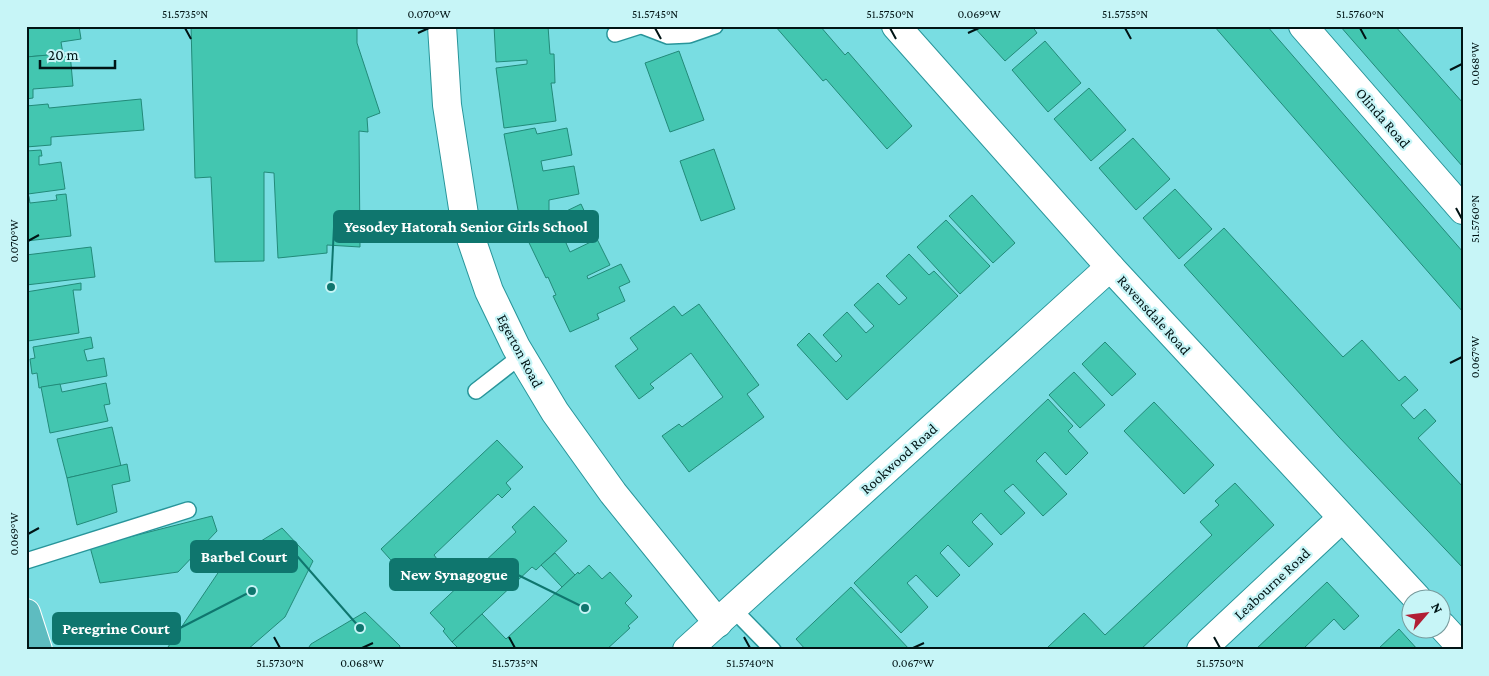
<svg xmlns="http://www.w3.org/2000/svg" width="1489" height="676" font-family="'Crimson Pro',serif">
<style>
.building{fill:#43c6b0;stroke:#228a79}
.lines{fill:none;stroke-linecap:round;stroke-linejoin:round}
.service-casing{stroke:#28959a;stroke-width:18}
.minor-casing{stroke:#28959a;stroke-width:30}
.trunk-casing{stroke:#fff;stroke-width:30}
.service{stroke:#fff;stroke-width:15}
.minor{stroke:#fff;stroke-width:28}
.trunk{stroke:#5ebcc0;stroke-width:28}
.ticks{fill:none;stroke:#011415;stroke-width:2}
.labels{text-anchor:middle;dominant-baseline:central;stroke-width:4.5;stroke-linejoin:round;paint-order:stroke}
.street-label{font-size:15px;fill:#011415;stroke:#c7f5f7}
.leader{fill:none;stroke:#0f766e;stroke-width:2}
.callout-dot{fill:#0f766e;stroke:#c7f5f7;stroke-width:2}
.callout{fill:#0f766e;stroke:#0f766e;stroke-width:2}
.callout-label{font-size:16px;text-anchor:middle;font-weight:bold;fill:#fff}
.neatline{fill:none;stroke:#011415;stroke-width:2}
.ticks-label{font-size:12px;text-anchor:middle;fill:#011415}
</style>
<rect width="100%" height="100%" fill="#79dde2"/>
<g class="building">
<polygon points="26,26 79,26 81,39 61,42 63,54 26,57"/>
<polygon points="191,26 357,26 357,43 380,113 367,118 368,132 359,131 360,247 327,245 327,253 278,258 274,173 264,172 264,261 215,262 211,177 195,178"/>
<polygon points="494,26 548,26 550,54 554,54 555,83 551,83 556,121 504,128 496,68 527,64 527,60 496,62"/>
<polygon points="775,26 820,26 845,55 848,52 912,126 887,149 826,79 823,81"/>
<polygon points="973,26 1032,26 1037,33 1005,61"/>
<polygon points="1214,26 1267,26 1463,252 1463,312"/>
<polygon points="1340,26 1395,26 1463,103 1463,167"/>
<polygon points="1045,41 1081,83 1048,112 1012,70"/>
<polygon points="679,51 704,120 670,132 645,63"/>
<polygon points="70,53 73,86 33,89 33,98 26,99 26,57"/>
<polygon points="1089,88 1126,130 1091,161 1054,119"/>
<polygon points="141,99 144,130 51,137 51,145 26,147 26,106 48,104 49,108"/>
<polygon points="535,128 537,134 567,128 572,155 541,161 543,171 574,166 579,194 549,200 549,213 552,218 581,204 593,230 566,243 570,252 597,239 610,265 587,276 588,279 621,264 630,282 619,287 625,301 597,314 599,319 570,332 553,296 556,295 548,277 546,278 521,226 504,134"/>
<polygon points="1133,138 1170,179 1136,210 1099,168"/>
<polygon points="714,149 735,209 701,221 680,161"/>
<polygon points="41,150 42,156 39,156 39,165 61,162 65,189 28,194 29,197 26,197 26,151"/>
<polygon points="1175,189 1212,229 1179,259 1143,218"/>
<polygon points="66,194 71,236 26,241 26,197 29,197 30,203 57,200 56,195"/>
<polygon points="972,195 1015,243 993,263 949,216"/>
<polygon points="946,220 990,266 960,294 917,247"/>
<polygon points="1224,228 1343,357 1362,340 1399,381 1405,376 1418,390 1401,405 1414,419 1425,409 1436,421 1418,438 1463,487 1463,568 1339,437 1184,265"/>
<polygon points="91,247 95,277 26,285 26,255"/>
<polygon points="909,254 929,275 934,271 958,296 847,400 797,345 809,333 836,362 842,356 823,335 847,312 866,333 874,326 854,305 878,283 899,305 907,298 886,276"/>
<polygon points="81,283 81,290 73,290 79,333 28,341 26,331 26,292"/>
<polygon points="699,304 759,385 747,394 764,417 689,472 662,436 679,424 682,427 723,397 691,353 650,384 654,388 639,399 615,366 638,349 630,338 674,306 682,316"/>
<polygon points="91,337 93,348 84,350 87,361 104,358 107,376 39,388 37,373 32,374 30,359 35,358 33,347"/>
<polygon points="1105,342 1136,374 1112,396 1082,364"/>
<polygon points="1074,372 1105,405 1080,428 1049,395"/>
<polygon points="106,383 110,404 104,405 108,421 50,433 41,387 60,384 62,392"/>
<polygon points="1048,399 1073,426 1068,431 1088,453 1066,475 1045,452 1036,461 1067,494 1043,516 1013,484 1004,491 1025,513 1001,535 981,513 972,522 993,544 969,567 948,545 940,553 960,575 937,597 916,575 907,583 928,607 901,633 854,583"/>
<polygon points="1154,402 1214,465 1184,494 1124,431"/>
<polygon points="112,427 121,466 67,478 57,439"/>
<polygon points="497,440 523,467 506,483 511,489 502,498 498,494 434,555 437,559 429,567 423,561 406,577 381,549"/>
<polygon points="127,464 130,481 112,485 117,512 77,525 67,478"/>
<polygon points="1235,483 1274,525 1140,650 1051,650 1048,647 1084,613 1105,635 1212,535 1200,522 1219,505 1215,501"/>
<polygon points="534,506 567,541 536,570 532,567 452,642 443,631 445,629 430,613 516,532 512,527"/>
<polygon points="212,516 217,531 178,572 100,583 90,547"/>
<polygon points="282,528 313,561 285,617 247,650 166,650 224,564"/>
<polygon points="555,553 575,575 562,587 541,565"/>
<polygon points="589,565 602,579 610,572 632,596 625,603 638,617 628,626 630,628 606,650 460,650 452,642 482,614 506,639 575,575 578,572 579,574"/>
<polygon points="1327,582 1359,616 1344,630 1334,619 1302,650 1255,650"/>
<polygon points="851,587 910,650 806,650 796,639"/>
<polygon points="365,612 400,646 398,650 307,650 311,644"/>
<polygon points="1399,629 1418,650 1377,650"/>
</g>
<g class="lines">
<g class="service-casing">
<g id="service">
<polyline points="642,26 668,36 689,35 715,26"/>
<polyline points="615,34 640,26"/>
<polyline points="476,391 521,356"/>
<polyline points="26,561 188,510"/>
<polyline points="733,609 773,650"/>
</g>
</g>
<g class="minor-casing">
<g id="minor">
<polyline points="442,26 447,105 465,221 489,291 516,347 555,412 613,493 718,623"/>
<polyline points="896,26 1110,267 1417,598"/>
<polyline points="1303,26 1463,210"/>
<polyline points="1442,626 1463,649"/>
<polyline points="687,650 1110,267"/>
<polyline points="1201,650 1342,518"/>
</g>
</g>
<g class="trunk-casing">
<polyline id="trunk" points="26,613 38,650"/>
</g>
<use href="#service" class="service"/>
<use href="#minor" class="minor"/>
<use href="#trunk" class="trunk"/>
</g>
<path class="ticks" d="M185,28L191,39M655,28L661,39M890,28L896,39M1125,28L1131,39M1360,28L1366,39M418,33L429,28M968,33L979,28M1450,70L1462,64M1456,208L1462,219M28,241L39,235M1450,363L1462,357M28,534L39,528M274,637L280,648M509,637L515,648M744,637L750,648M1214,637L1220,648M362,648L373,643M913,648L924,643"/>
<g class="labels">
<g class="street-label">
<text transform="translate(1383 118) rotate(49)">Olinda Road</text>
<text transform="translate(1154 315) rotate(48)">Ravensdale Road</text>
<text transform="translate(520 351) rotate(62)">Egerton Road</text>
<text transform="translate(899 459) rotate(-42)">Rookwood Road</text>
<text transform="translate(1272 584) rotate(-43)">Leabourne Road</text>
</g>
</g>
<path class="leader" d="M331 287L334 227M360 628L297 556M585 608L518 575M252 591L180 628"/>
<g class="callout-dot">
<circle cx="331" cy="287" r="5"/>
<circle cx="360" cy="628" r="5"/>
<circle cx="585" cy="608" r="5"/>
<circle cx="252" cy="591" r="5"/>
</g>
<g class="callout">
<rect x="334" y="211" width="264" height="31" rx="5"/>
<rect x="191" y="541" width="106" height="31" rx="5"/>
<rect x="390" y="559" width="128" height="31" rx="5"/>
<rect x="53" y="613" width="127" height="31" rx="5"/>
</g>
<g class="callout-label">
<text x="466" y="232">Yesodey Hatorah Senior Girls School</text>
<text x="244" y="562">Barbel Court</text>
<text x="454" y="580">New Synagogue</text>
<text x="116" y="634">Peregrine Court</text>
</g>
<rect width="1489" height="676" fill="none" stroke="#c7f5f7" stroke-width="55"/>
<g transform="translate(1426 614) rotate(62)"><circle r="24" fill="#c7f5f7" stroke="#789b9d"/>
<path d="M0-4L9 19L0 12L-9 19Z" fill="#b11e35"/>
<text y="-8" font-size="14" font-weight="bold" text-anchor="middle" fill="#011415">N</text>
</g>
<path d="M40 60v8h75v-8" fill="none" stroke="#011415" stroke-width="2.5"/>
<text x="48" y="60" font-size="15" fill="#011415" stroke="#c7f5f7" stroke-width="4" paint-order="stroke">20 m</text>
<rect x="28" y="28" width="1434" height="620" class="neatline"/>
<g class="ticks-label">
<text x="185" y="18">51.5735°N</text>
<text x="429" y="18">0.070°W</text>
<text x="655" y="18">51.5745°N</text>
<text x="890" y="18">51.5750°N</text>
<text x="979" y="18">0.069°W</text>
<text x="1125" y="18">51.5755°N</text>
<text x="1360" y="18">51.5760°N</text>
<text transform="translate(1475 64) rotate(-90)" y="4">0.068°W</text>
<text transform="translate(1475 219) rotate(-90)" y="4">51.5760°N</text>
<text transform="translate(14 241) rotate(-90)" y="4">0.070°W</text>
<text transform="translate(1475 357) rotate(-90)" y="4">0.067°W</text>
<text transform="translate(14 534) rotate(-90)" y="4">0.069°W</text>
<text x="280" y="667">51.5730°N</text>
<text x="362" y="667">0.068°W</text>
<text x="515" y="667">51.5735°N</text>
<text x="750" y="667">51.5740°N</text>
<text x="913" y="667">0.067°W</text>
<text x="1220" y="667">51.5750°N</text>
</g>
</svg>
